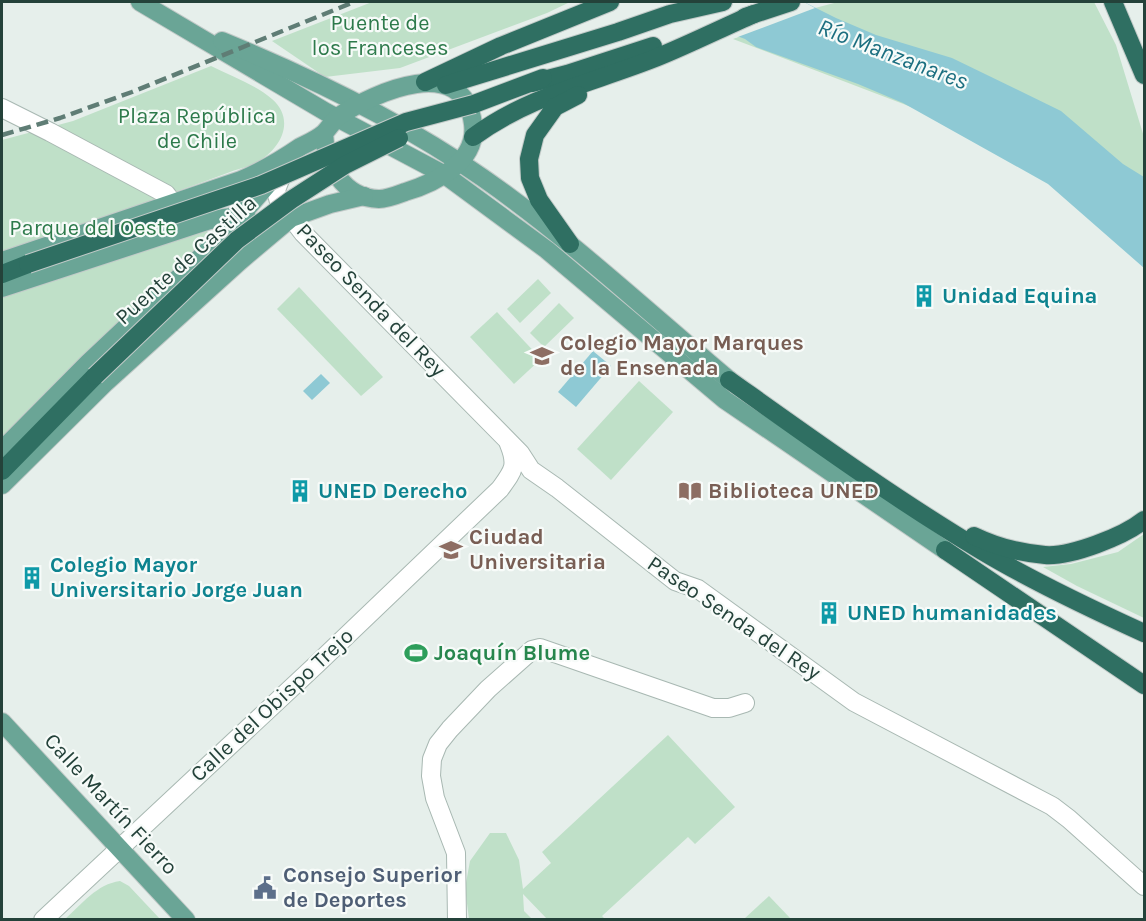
<svg xmlns="http://www.w3.org/2000/svg" width="1146" height="921" font-family="Karla,sans-serif">
<style>
.green{fill:#bfe0c8}
.water{fill:#8ec9d4}
.pier{fill:#e6efeb}
.lines{fill:none;stroke-linecap:round;stroke-linejoin:round}
.minor-casing{stroke:#a8b8b2;stroke-width:20}
.major-casing{stroke:#c2cac8;stroke-width:20}
.highway-casing{stroke:#c2cac8;stroke-width:20}
.minor{stroke:#fff;stroke-width:18}
.major{stroke:#6aa596;stroke-width:18}
.highway{stroke:#2f6f62;stroke-width:18}
.rail{stroke:#5f7d75;stroke-width:4.5;stroke-dasharray:12 6;stroke-linecap:butt}
.highway-bridge-casing{stroke:#c2cac8;stroke-width:20;stroke-linecap:butt}
.highway-bridge{stroke:#2f6f62;stroke-width:18}
.labels{text-anchor:middle;dominant-baseline:central;stroke-width:4.5;stroke-linejoin:round;paint-order:stroke}
.park-label{font-size:22px;fill:#2d7a4b;stroke:#f7fbf9}
.street-label{font-size:22px;fill:#24423a;stroke:#f7fbf9}
.culture-label{font-size:22px;font-weight:bold;fill:#0d838f;stroke:#f7fbf9;text-anchor:start}
.education-label{font-size:22px;font-weight:bold;fill:#785e54;stroke:#f7fbf9;text-anchor:start}
.leisure-label{font-size:22px;font-weight:bold;fill:#27864d;stroke:#f7fbf9;text-anchor:start}
.service-label{font-size:22px;font-weight:bold;fill:#4e5e75;stroke:#f7fbf9;text-anchor:start}
.water-label{font-size:24px;font-style:italic;fill:#1c6f80;stroke:#f7fbf9}
</style>
<rect width="100%" height="100%" fill="#e6efeb"/>
<g class="green">
<polygon points="372,2 570,2 547,13 400,68 325,77 272,41"/>
<polygon points="838,2 1094,2 1116,45 1144,137 1144,267 1044,176 919,110 733,39 815,8"/>
<path d="M211,66C231,76 256,85 272,99C296,120 281,149 257,162C249,167 239,169 230,172C213,178 196,185 178,191L207,231L213,242L2,443V140L73,121Z"/>
<polygon points="538,279 551,293 520,323 507,309"/>
<polygon points="299,287 383,377 361,396 277,309"/>
<polygon points="559,303 574,318 544,347 530,333"/>
<polygon points="497,312 541,359 514,384 470,337"/>
<polygon points="639,381 673,412 611,480 577,449"/>
<polygon points="1144,534 1144,618 1077,586 1043,567 1071,564 1118,552"/>
<polygon points="668,735 735,807 695,844 688,837 602,916 605,919 547,919 523,894 524,911 532,919 469,919 465,888 470,861 490,833 506,833 519,860 523,889 551,863 542,852"/>
<path d="M120,881L129,886L160,919H65C82,904 97,884 120,881Z"/>
<polygon points="769,896 791,919 744,919"/>
</g>
<g class="water">
<polygon points="646,2 804,2 836,18 876,35 952,58 1061,111 1123,164 1144,177 1144,268 1048,184 903,103 858,84 756,47 745,39"/>
<polygon points="593,351 611,366 576,407 558,392"/>
<polygon points="321,374 330,383 312,400 303,391"/>
</g>
<polygon class="pier" points="643,2 804,2 815,8 735,38"/>
<g class="lines">
<g class="minor-casing">
<g id="minor">
<polyline points="2,108 50,132 166,194 173,203"/>
<polyline points="285,167 276,190 279,202 303,233 520,453 531,470 557,488 675,581 698,589 854,702 1052,806 1069,819 1144,886"/>
<path d="M43,920L317,664L500,489C513,471 518,466 509,444"/>
<polyline points="457,920 456,853 435,798 431,776 432,759 438,744 450,729 488,689 532,650 540,648 713,708 729,708 745,703"/>
</g>
</g>
<g class="major-casing">
<g id="major">
<polyline points="140,2 326,112 445,175 547,250 725,400 945,550"/>
<path d="M222,41C312,78 403,122 483,178C570,239 648,312 729,380"/>
<path d="M2,261L241,180C262,171 281,160 300,147C308,143 317,139 324,133C329,128 333,121 339,116C375,92 464,52 473,124C478,162 435,183 405,192C397,195 387,199 379,199C343,198 325,164 324,133"/>
<polyline points="2,288 210,220 246,215"/>
<polyline points="2,450 88,363 223,236 274,177"/>
<polyline points="2,485 105,383 240,261 291,218 330,204 364,196"/>
<polyline points="2,722 186,920"/>
</g>
</g>
<g class="highway-casing">
<g id="highway">
<polyline points="1113,2 1144,75"/>
<polyline points="745,17 791,2"/>
<polyline points="425,82 501,46 610,2"/>
<polyline points="532,83 567,74 653,46"/>
<polyline points="446,85 618,32 670,14 723,2"/>
<polyline points="474,104 543,78"/>
<path d="M473,137C530,95 593,83 658,57C690,44 722,28 754,14"/>
<polyline points="570,244 539,200 530,178 529,159 535,135 555,107 578,95"/>
<polyline points="2,274 28,264"/>
<path d="M729,380C812,439 895,499 982,551C1034,582 1089,608 1144,633"/>
<polyline points="2,471 95,376"/>
<path d="M974,536C997,547 1020,553 1045,555C1071,557 1124,536 1144,520"/>
<polyline points="945,550 1144,685"/>
</g>
</g>
<use href="#minor" class="minor"/>
<use href="#major" class="major"/>
<use href="#highway" class="highway"/>
<polyline class="rail" points="2,135 60,118 132,92 354,2"/>
<g class="highway-bridge-casing">
<g id="highway-bridge">
<polyline points="28,264 261,185 406,122 474,104"/>
<polyline points="95,376 237,240 291,200 345,165 399,138"/>
</g>
</g>
<use href="#highway-bridge" class="highway-bridge"/>
</g>
<defs>
<g id="building-bare" transform="scale(1.8)"><path d="M-4-6H4V6H1V3H-1V6H-4ZM-2.5-4.3h1.7v1.8h-1.7ZM.8-4.3h1.7v1.8H.8ZM-2.5-1h1.7V.8h-1.7ZM.8-1h1.7V.8H.8Z" fill="#0f9aa8" stroke="#f7fbf9" stroke-width="2.5" paint-order="stroke"/></g>
<g id="school-bare" transform="scale(1.8)"><path d="M0-5L7-2L0 1L-7-2ZM-4 1L0 2.5L4 1V4Q0 6-4 4Z" fill="#8d6e63" stroke="#f7fbf9" stroke-width="2.5" paint-order="stroke"/></g>
<g id="library-bare" transform="scale(1.8)"><path d="M-6-4Q-3-5.5-.7-3.5V5Q-3 3-6 4ZM6-4Q3-5.5 .7-3.5V5Q3 3 6 4Z" fill="#8d6e63" stroke="#f7fbf9" stroke-width="2.5" paint-order="stroke"/></g>
<g id="university-bare" transform="scale(1.8)"><path d="M0-5L7-2L0 1L-7-2ZM-4 1L0 2.5L4 1V4Q0 6-4 4Z" fill="#8d6e63" stroke="#f7fbf9" stroke-width="2.5" paint-order="stroke"/></g>
<g id="stadium-bare" transform="scale(1.8)"><path d="M0-5a6.5 5 0 1 0 0 10a6.5 5 0 1 0 0-10ZM-3.5-1.8h7v3.6h-7Z" fill="#2e9e5b" stroke="#f7fbf9" stroke-width="2.5" paint-order="stroke"/></g>
<g id="civic-bare" transform="scale(1.8)"><path d="M-.6-6.5H3V-4.5H.6V-3L4-1V1h2V6H-6V1h2V-1L-.6-3ZM-1.2 2.5V6h2.4V2.5Z" fill="#5c6f8a" stroke="#f7fbf9" stroke-width="2.5" paint-order="stroke"/></g>
</defs>
<g fill-rule="evenodd">
<use href="#building-bare" x="924" y="296"/>
<use href="#school-bare" x="542" y="356"/>
<use href="#building-bare" x="300" y="491"/>
<use href="#library-bare" x="690" y="491"/>
<use href="#university-bare" x="451" y="550"/>
<use href="#building-bare" x="32" y="578"/>
<use href="#building-bare" x="829" y="613"/>
<use href="#stadium-bare" x="416" y="653"/>
<use href="#civic-bare" x="265" y="888"/>
</g>
<g class="labels">
<g class="park-label">
<text x="380" y="23">Puente de<tspan x="380" dy="25">los Franceses</tspan></text>
<text x="197" y="116">Plaza República<tspan x="197" dy="25">de Chile</tspan></text>
<text x="93" y="228">Parque del Oeste</text>
</g>
<g class="street-label">
<text transform="translate(186 260) rotate(-42)">Puente de Castilla</text>
<text transform="translate(371 300) rotate(46)">Paseo Senda del Rey</text>
<text transform="translate(734 618) rotate(34)">Paseo Senda del Rey</text>
<text transform="translate(272 705) rotate(-43)">Calle del Obispo Trejo</text>
<text transform="translate(111 804) rotate(47)">Calle Martín Fierro</text>
</g>
<g class="culture-label">
<text x="942" y="296">Unidad Equina</text>
<text x="318" y="491">UNED Derecho</text>
<text x="50" y="565">Colegio Mayor<tspan x="50" dy="25">Universitario Jorge Juan</tspan></text>
<text x="847" y="613">UNED humanidades</text>
</g>
<g class="education-label">
<text x="560" y="343">Colegio Mayor Marques<tspan x="560" dy="25">de la Ensenada</tspan></text>
<text x="708" y="491">Biblioteca UNED</text>
<text x="469" y="537">Ciudad<tspan x="469" dy="25">Universitaria</tspan></text>
</g>
<g class="leisure-label">
<text x="434" y="653">Joaquín Blume</text>
</g>
<g class="service-label">
<text x="283" y="875">Consejo Superior<tspan x="283" dy="25">de Deportes</tspan></text>
</g>
<g class="water-label">
<text transform="translate(893 54) rotate(21)">Río Manzanares</text>
</g>
</g>
<rect width="1146" height="921" fill="none" stroke="#24423a" stroke-width="6"/>
</svg>
